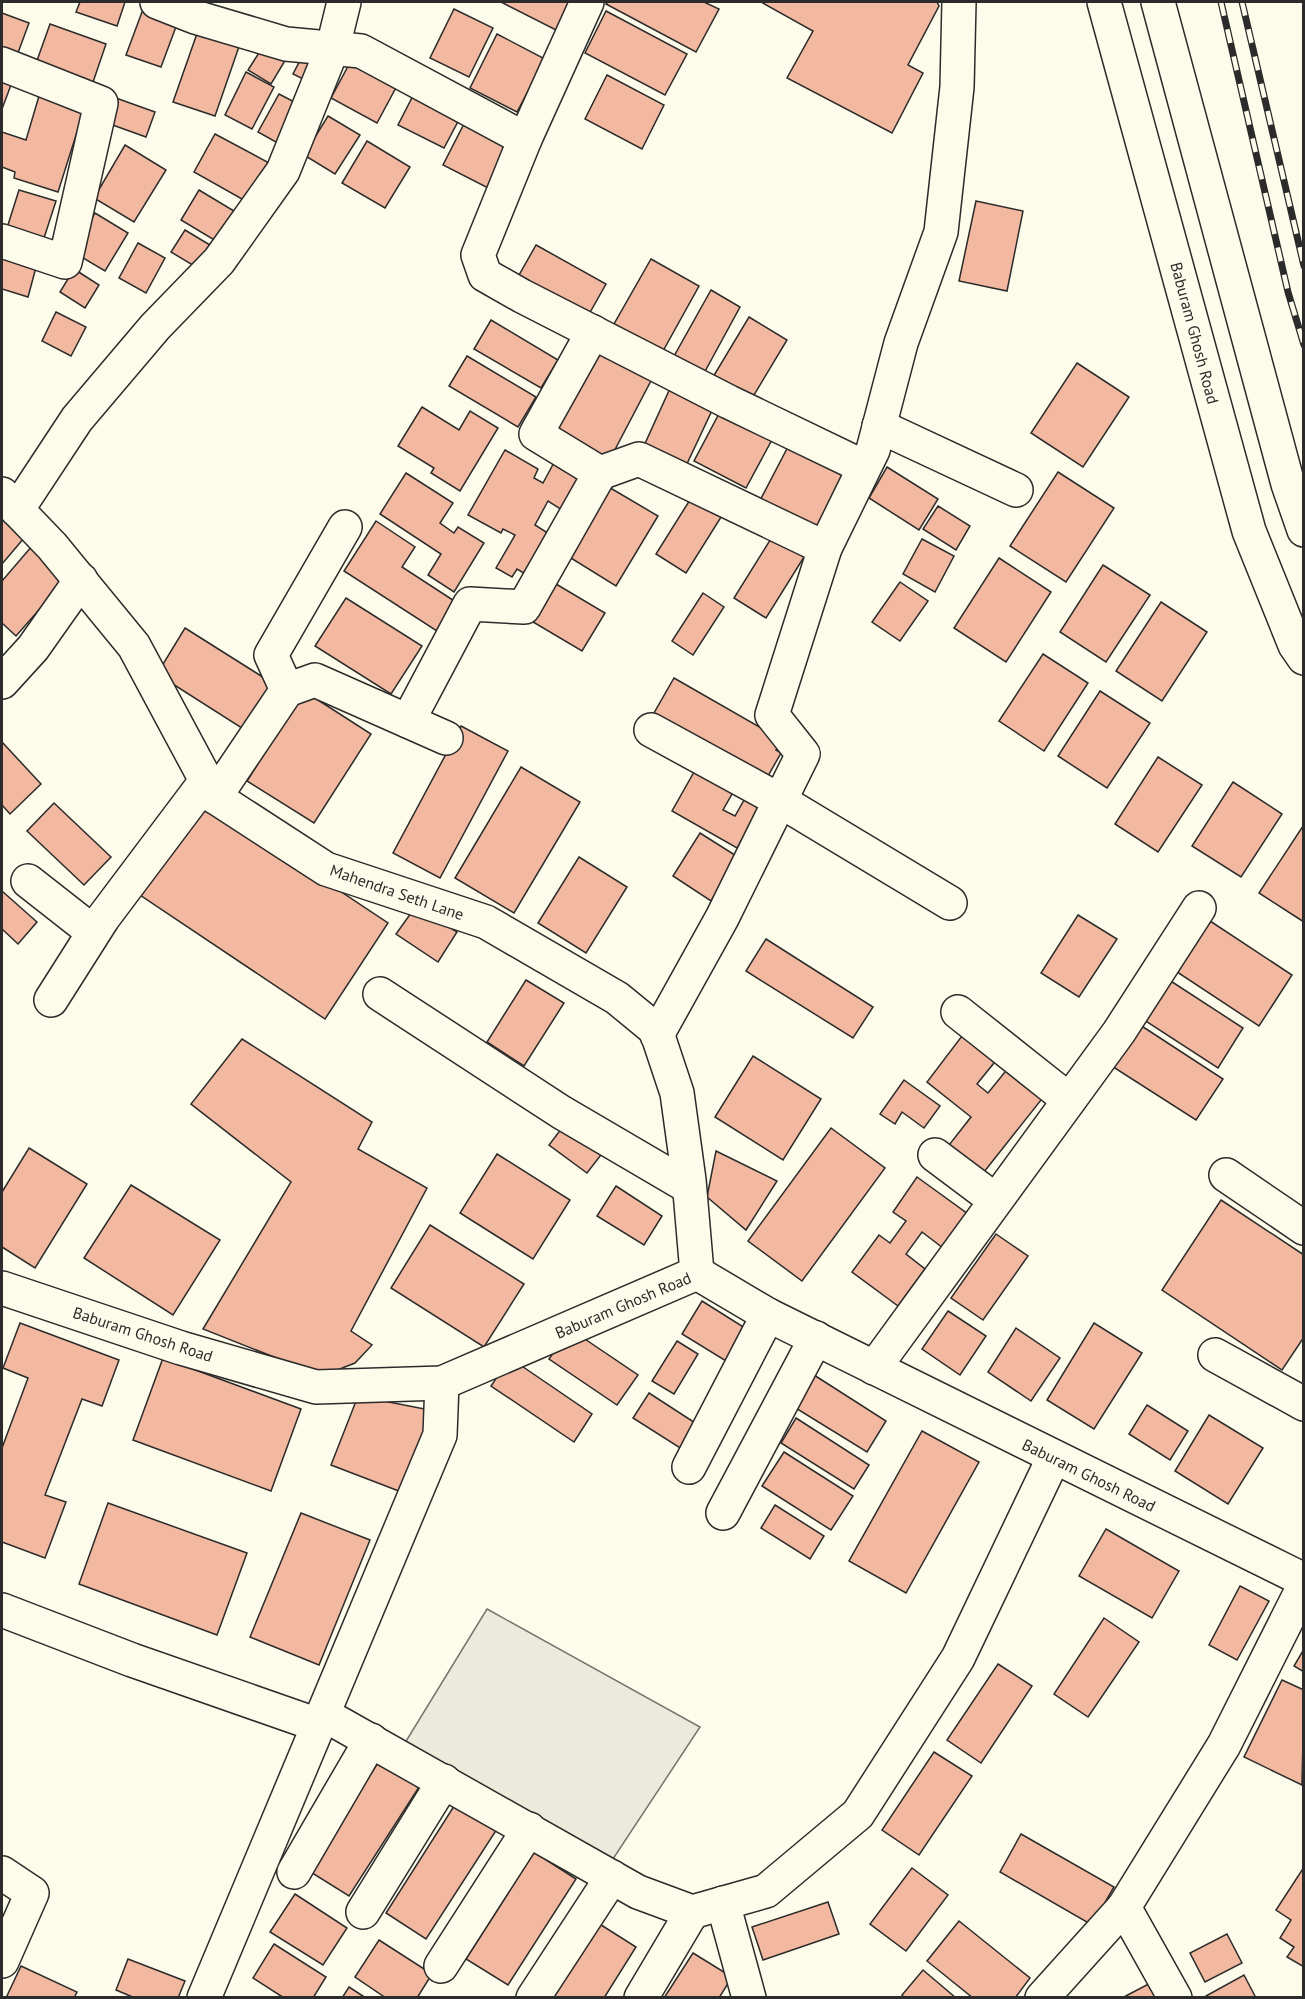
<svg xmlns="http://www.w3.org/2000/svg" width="1305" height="1999" font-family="'PT Sans',sans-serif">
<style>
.green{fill:#ecebdb;stroke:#74746e;stroke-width:1.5}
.building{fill:#f2b8a0;stroke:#2b2b2b;stroke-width:1.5}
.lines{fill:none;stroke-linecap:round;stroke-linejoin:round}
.minor-casing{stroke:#2b2b2b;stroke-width:36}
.major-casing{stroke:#2b2b2b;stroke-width:36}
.minor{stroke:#fdfbea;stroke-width:33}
.major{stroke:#fdfbea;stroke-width:33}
.rail-casing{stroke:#2b2b2b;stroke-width:7}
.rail{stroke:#fdfbea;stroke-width:4.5;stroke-dasharray:14;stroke-linecap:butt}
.labels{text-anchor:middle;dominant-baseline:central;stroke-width:4.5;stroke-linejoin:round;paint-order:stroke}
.street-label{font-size:16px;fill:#2b2b2b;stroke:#fdfbea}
</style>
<rect width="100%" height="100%" fill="#fdfbea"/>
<polygon class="green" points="487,1609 700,1727 609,1865 400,1751"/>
<g class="building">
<polygon points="80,2 125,2 117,26 76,12"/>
<polygon points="501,2 573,2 558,31"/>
<polygon points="608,2 704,2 719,9 696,52 606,4"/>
<polygon points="761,2 937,2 939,6 908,65 923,73 892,133 787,78 813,31"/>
<polygon points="145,4 180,16 161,67 126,55"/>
<polygon points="454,9 493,28 469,77 430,58"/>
<polygon points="606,11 687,54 665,95 585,53"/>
<polygon points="2,13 29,23 15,61 2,55"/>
<polygon points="50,24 106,44 91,88 34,69"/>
<polygon points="200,25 242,38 215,116 173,102"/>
<polygon points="497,34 545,59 517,112 470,88"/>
<polygon points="264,45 286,59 271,84 248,70"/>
<polygon points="306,49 325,59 311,83 293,74"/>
<polygon points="353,57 399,82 377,123 331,98"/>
<polygon points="2,72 14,77 2,109"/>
<polygon points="246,72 274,87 252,129 225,115"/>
<polygon points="607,75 664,105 642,149 585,119"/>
<polygon points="417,88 463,112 444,148 398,125"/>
<polygon points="279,94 304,107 283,146 258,132"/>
<polygon points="39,96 84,110 58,192 14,178 15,172 2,167 2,132 26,140"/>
<polygon points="116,98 155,112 146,137 107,123"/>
<polygon points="328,116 360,135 335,174 304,155"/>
<polygon points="468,116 520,141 494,191 443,165"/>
<polygon points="215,134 271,164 249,203 194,172"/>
<polygon points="367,141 410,167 385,208 342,183"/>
<polygon points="125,145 166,170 134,222 94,198"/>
<polygon points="19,190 56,201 44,238 7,228"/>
<polygon points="199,190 244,217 226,247 181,220"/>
<polygon points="976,201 1023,211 1007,291 959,281"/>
<polygon points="95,213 128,233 105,271 73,252"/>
<polygon points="185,230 215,248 201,270 171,252"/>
<polygon points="138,243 165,258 146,293 119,278"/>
<polygon points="536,245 606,284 584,323 514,284"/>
<polygon points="2,249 38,260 28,297 2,289"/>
<polygon points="651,259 699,286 663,351 614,324"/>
<polygon points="74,269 99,285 85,308 60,292"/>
<polygon points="711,290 740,307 703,375 673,358"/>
<polygon points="56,312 86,327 71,356 42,341"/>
<polygon points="749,317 787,340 748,405 710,382"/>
<polygon points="491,320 558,360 541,388 474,349"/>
<polygon points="593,343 654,375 609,461 548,429"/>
<polygon points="467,356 536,397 518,427 449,386"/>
<polygon points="1077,363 1129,397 1083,467 1031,433"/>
<polygon points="672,384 715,404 685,468 643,448"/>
<polygon points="422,407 459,430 470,411 498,428 460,491 431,473 434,468 398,446"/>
<polygon points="722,408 774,436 746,488 694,461"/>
<polygon points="791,441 850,472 815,539 756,508"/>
<polygon points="505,450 538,469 534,478 543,483 557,457 592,476 570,515 548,501 535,525 554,537 532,578 517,569 512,577 496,568 515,535 503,529 501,533 468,515"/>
<polygon points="887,467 938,499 919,530 869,498"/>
<polygon points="1058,472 1114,508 1066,582 1010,546"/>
<polygon points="406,473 453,503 440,523 454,533 458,527 484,543 454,592 428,575 441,554 380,514"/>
<polygon points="607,486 658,516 616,586 566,555"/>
<polygon points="693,495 723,514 686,573 656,554"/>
<polygon points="2,506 30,531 2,564"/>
<polygon points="938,506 970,526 956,550 923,529"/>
<polygon points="376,521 415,547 402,567 459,604 440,633 344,571"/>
<polygon points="777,529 809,549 766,618 734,598"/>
<polygon points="922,539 954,556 935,592 903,574"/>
<polygon points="32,546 68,577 16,636 2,623 2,581"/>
<polygon points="999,558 1051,592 1006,662 954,628"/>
<polygon points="1103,565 1150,595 1106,662 1060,632"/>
<polygon points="551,581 605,613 582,651 528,619"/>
<polygon points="900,582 928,601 900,641 872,622"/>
<polygon points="703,593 724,607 693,655 672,641"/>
<polygon points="346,598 422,646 391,694 315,646"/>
<polygon points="1161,602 1207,632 1162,701 1116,671"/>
<polygon points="185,628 277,686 248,732 157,674"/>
<polygon points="1043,654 1088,683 1044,751 999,721"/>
<polygon points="674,678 782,740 776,750 781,753 768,776 650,720"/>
<polygon points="304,691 371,734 314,823 247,781"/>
<polygon points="1100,691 1150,723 1107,788 1058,756"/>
<polygon points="461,726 508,751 440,878 393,853"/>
<polygon points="2,742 41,784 10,814 2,805"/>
<polygon points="1158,757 1202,785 1158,852 1115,824"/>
<polygon points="698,765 736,787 723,810 735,816 748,793 763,802 737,848 672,811"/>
<polygon points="521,767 580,802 514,913 455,878"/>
<polygon points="1233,782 1282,814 1241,877 1192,846"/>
<polygon points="203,800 388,923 325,1019 140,895"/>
<polygon points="54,803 111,857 84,885 27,831"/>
<polygon points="1303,826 1304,826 1304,922 1259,893"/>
<polygon points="700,833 738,857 711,901 673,876"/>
<polygon points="579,857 627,887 586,953 538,923"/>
<polygon points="2,891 37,922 18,944 2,929"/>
<polygon points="416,906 457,932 438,962 396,934"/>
<polygon points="1078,915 1117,939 1079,997 1041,973"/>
<polygon points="1201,915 1292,975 1259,1026 1168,966"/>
<polygon points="766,939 873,1007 853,1038 746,971"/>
<polygon points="1163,976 1243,1028 1218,1068 1138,1016"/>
<polygon points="526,980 564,1003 524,1066 487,1042"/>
<polygon points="1134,1021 1223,1079 1196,1120 1107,1063"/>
<polygon points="965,1032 998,1058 977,1084 988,1093 1009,1067 1045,1095 984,1172 949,1145 971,1117 927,1082"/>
<polygon points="242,1039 372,1122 358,1149 427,1188 351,1331 372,1345 355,1363 322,1376 203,1329 291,1182 191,1104"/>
<polygon points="753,1056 821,1099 783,1160 715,1117"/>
<polygon points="904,1080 940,1106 924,1128 902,1112 895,1124 880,1114"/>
<polygon points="565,1124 604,1151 587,1173 549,1145"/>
<polygon points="831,1128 885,1168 802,1281 748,1241"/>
<polygon points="29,1148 87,1184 35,1268 2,1247 2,1192"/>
<polygon points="716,1151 777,1181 746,1230 707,1197"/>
<polygon points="497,1154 570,1200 533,1259 460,1213"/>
<polygon points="917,1177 968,1214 943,1248 922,1232 906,1254 925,1269 898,1306 852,1272 879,1235 890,1243 906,1221 893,1212"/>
<polygon points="131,1185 220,1240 173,1315 84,1258"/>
<polygon points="616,1186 662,1216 644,1245 597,1216"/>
<polygon points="1221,1200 1304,1255 1304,1337 1282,1370 1162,1290"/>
<polygon points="430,1225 524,1284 484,1347 391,1288"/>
<polygon points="996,1234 1028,1256 983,1320 951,1298"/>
<polygon points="702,1301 745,1328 726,1361 682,1334"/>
<polygon points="948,1311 986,1336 960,1375 922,1349"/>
<polygon points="20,1323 119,1360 102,1406 82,1399 45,1495 66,1502 45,1558 2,1542 2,1448 28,1378 3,1368"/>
<polygon points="1094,1323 1142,1353 1094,1429 1047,1400"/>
<polygon points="1016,1328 1060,1358 1031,1401 988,1372"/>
<polygon points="570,1329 638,1375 617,1405 549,1359"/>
<polygon points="677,1341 698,1354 674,1394 652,1381"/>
<polygon points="163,1358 301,1409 271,1491 133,1440"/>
<polygon points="510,1358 592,1414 574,1442 491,1386"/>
<polygon points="814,1375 886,1421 867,1452 794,1407"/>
<polygon points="649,1393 703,1428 688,1453 633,1418"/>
<polygon points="358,1396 435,1411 404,1493 331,1465"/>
<polygon points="1147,1405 1188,1431 1170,1460 1129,1434"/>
<polygon points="1209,1415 1263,1448 1228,1504 1175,1471"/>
<polygon points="796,1418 869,1465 854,1489 781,1443"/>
<polygon points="922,1431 979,1462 906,1593 849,1561"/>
<polygon points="784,1452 853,1496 831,1530 762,1486"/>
<polygon points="108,1503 247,1553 217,1635 79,1584"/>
<polygon points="775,1505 824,1536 810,1559 761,1528"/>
<polygon points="301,1513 370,1540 319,1665 250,1637"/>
<polygon points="1106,1529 1179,1571 1152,1618 1079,1576"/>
<polygon points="1240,1586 1269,1601 1237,1660 1209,1645"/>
<polygon points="1104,1618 1139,1642 1088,1717 1054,1694"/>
<polygon points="1304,1649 1304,1672 1294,1666"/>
<polygon points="998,1664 1032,1686 981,1763 947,1740"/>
<polygon points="1282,1680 1304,1690 1302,1785 1244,1757"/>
<polygon points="934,1752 972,1776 919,1855 882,1830"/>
<polygon points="381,1758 421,1784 349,1896 309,1871"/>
<polygon points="456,1803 497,1829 426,1939 386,1913"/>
<polygon points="1021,1834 1114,1887 1092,1925 1000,1872"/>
<polygon points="534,1852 576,1879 508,1985 466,1959"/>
<polygon points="1304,1867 1304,1967 1287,1957 1294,1947 1280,1938 1291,1920 1276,1910"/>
<polygon points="912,1868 948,1895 906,1951 870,1924"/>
<polygon points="295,1894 347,1928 323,1965 270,1932"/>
<polygon points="828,1902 839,1934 763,1960 752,1927"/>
<polygon points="959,1921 1030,1978 1015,1998 973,1998 927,1961"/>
<polygon points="598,1923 636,1947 604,1998 550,1998"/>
<polygon points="1227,1934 1242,1963 1205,1982 1190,1953"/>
<polygon points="379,1940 432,1974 417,1998 386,1998 355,1977"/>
<polygon points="274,1944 326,1977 313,1998 284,1998 253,1978"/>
<polygon points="693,1953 732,1977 719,1998 664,1998"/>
<polygon points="128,1959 185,1981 178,1998 135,1998 116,1990"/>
<polygon points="21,1966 77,1992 74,1998 6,1998"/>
<polygon points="923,1970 956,1998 904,1998 902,1995"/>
<polygon points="1244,1975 1256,1998 1206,1998 1206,1996"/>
<polygon points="1158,1979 1168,1998 1122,1998"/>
<polygon points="349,1987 366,1998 342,1998"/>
</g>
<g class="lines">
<g class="minor-casing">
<g id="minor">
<polyline points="157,2 195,17 286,44 361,51 525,139 587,2"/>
<polyline points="2,64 101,103 65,262 2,241"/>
<polyline points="525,139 478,255 485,275 522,296 729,402 864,467"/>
<polyline points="879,426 1016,490"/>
<polyline points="600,473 639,459 825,548"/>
<polyline points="2,494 52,546 134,646 215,797 326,869 486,922 617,998 656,1030 677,1093 689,1180 697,1273"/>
<polyline points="17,510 77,419 155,327 219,261 283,171 333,47 344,2"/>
<polyline points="2,682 33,648 81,580"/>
<polyline points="287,690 315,680 446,738"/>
<polyline points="408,721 470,604 524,607 600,473 536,434 593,332"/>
<polyline points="651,730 779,800 950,903"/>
<polyline points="215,797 287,690 271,655 345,527"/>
<polyline points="28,881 93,932"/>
<polyline points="380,994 561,1112 689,1187"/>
<polyline points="51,1000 103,918 206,781"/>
<polyline points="958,1012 1069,1100"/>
<polyline points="657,1035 722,918 803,754 772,715 825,548 873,450 901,343 941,232 957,87 959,2"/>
<polyline points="935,1155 995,1200"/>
<polyline points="1226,1175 1304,1228"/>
<polyline points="697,1273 768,1315 1304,1580"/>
<polyline points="2,1288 181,1348 316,1387 442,1383 697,1273"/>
<polyline points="1215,1355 1304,1404"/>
<polyline points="874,1368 1119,1032 1199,908"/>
<polyline points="689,1467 768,1315"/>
<polyline points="723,1513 816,1338"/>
<polyline points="2,1610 132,1660 318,1725"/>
<polyline points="323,1714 638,1892 692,1912 766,1891 858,1814 958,1658 1054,1457"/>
<polyline points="294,1872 371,1740"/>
<polyline points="2,1873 32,1893 2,1961"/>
<polyline points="723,1903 749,1998"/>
<polyline points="1124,1907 1175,1998"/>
<polyline points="363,1912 444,1781"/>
<polyline points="441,1966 529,1829"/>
<polyline points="204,1998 440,1435 442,1383"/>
<polyline points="533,1998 612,1877"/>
<polyline points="641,1998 692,1912"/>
<polyline points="1042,1998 1124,1907 1224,1745 1304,1586"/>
</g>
</g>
<g class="major-casing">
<g id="major">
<polyline points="1104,2 1249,531 1295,645 1304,658"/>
<polyline points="1158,2 1288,484 1304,530"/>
</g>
</g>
<use href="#minor" class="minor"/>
<use href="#major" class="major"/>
<g class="rail-casing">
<g id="rail">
<polyline points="1221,2 1288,292 1304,345"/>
<polyline points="1242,2 1304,266"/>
</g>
</g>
<use href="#rail" class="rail"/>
</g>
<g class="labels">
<g class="street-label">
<text transform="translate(1195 333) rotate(75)">Baburam Ghosh Road</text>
<text transform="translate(397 892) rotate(19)">Mahendra Seth Lane</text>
<text transform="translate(623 1305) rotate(-23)">Baburam Ghosh Road</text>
<text transform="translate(143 1334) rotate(18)">Baburam Ghosh Road</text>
<text transform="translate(1089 1475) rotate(26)">Baburam Ghosh Road</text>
</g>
</g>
<rect width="1305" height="1999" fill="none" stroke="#2b2b2b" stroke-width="6"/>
</svg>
